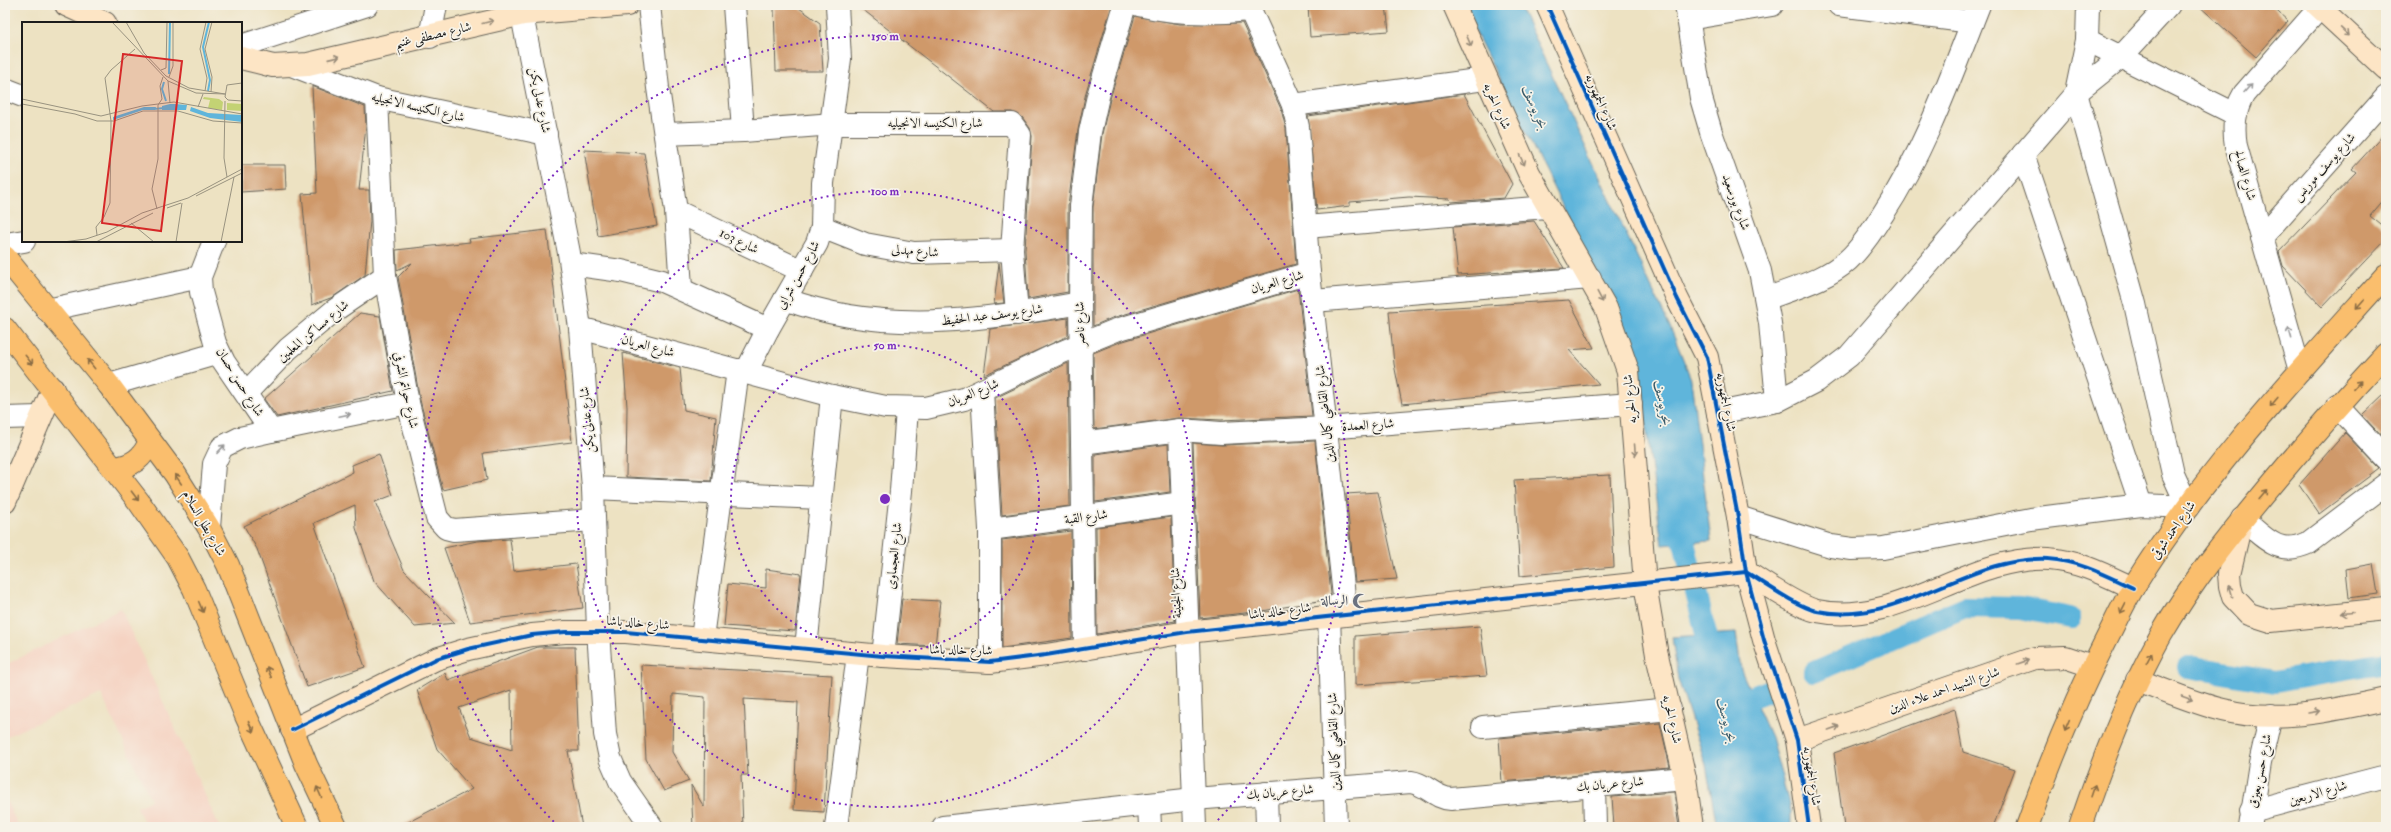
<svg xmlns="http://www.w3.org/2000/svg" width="2391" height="832" font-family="'IM FELL Double Pica',Amiri,serif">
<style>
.built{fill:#f5d3c2}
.water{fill:#5fb5db;stroke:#3e687c}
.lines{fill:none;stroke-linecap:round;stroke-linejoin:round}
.canal{stroke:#5fb5db;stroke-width:22}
.building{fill:#cf996a;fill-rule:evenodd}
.street-casing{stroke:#656156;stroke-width:24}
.secondary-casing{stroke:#656156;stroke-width:24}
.primary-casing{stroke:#656156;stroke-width:24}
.street{stroke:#fff;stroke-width:22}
.secondary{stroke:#fde5c5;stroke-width:22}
.primary{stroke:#fabe6d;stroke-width:22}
.cycleway-casing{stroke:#f7f3e8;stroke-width:6}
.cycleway{stroke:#0057b8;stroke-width:4}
.oneway{stroke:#988b79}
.oneway2{stroke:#999}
.oneway3{stroke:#8b6d44}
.ring{fill:none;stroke:#7b2cbf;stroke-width:2;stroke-dasharray:2 4}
.labels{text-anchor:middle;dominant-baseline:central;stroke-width:3.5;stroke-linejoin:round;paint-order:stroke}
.street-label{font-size:13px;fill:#1c1c1c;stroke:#f7f3e8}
.worship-label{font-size:13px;font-weight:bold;fill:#5b616d;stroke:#f7f3e8;text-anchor:end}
.water-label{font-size:14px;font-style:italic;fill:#375968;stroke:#f7f3e8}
.inset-river{fill:none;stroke:#5fb5db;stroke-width:2}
.inset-road{fill:none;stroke:#999380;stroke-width:1}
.view{fill:#d62828;fill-opacity:0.15;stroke:#d62828;stroke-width:2}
.inset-edge{fill:none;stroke:#1c1c1c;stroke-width:2}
.centre{fill:#7b2cbf;stroke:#f7f3e8;stroke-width:2}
.ring-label{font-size:12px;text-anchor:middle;font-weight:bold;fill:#7b2cbf;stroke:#f7f3e8;stroke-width:3.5;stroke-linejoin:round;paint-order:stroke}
</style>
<rect width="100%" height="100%" fill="#f7f3e8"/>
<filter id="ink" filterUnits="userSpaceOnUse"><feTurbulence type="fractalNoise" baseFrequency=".025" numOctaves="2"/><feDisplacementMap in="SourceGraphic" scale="8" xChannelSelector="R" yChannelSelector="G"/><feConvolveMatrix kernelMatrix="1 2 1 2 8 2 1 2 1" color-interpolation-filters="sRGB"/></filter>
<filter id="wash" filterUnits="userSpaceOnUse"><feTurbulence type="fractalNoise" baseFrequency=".012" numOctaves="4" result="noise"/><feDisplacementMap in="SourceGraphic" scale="16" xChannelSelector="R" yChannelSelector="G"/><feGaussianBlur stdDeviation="0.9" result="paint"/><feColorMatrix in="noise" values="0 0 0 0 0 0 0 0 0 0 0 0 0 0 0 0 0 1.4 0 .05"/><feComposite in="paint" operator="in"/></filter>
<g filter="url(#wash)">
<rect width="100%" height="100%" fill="#ede2c2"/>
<g class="built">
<polygon points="121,609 219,826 219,827 146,827 137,807 151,800 101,694 5,737 5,665"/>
<polygon points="5,798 19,827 5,827"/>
</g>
<g class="water">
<polygon points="1467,5 1519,5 1671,329 1691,379 1711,541 1662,545 1638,367 1599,279 1474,29"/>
<polygon points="1736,633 1741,670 1771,737 1791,811 1791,827 1717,827 1706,765 1678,679 1672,637"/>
</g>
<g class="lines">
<g class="canal">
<polyline points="1680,513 1682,534 1713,663"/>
<polyline points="2188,667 2275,682 2386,663"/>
<polyline points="1814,672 1965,607 2020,608 2070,618"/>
<polyline points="1726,707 1773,689"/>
</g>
</g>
<g id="blocks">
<g class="building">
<polygon points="795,5 820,23 823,71 776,71 774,8"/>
<polygon points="857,5 1112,5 1086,92 1078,130 1068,206 1068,292 1028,299 1025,250 1032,136 1030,128 1022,117 1012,112 994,112"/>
<polygon points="1308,5 1386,5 1389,31 1310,37"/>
<polygon points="2198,5 2270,5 2288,21 2256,57"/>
<polygon points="1135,16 1180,24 1242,23 1281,109 1286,129 1296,264 1112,318 1093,326 1093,207 1102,134 1110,99"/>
<polygon points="312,86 365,107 366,126 359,190 369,190 370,221 365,275 333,297 312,305 302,194 317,193"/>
<polygon points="1464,94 1512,184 1504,198 1451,202 1450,199 1409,197 1350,202 1350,206 1317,210 1308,116"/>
<polygon points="2386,132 2386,197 2370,216 2386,229 2386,240 2322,307 2283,266 2279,252 2356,172 2352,169"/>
<polygon points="584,150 644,153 657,226 598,236"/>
<polygon points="241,165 285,165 286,189 241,192"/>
<polygon points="1534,221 1564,268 1458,275 1453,227"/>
<polygon points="547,230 572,442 483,453 487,480 443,490 420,400 398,277 412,263 397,270 396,250 470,242 469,239"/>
<polygon points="999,263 1004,303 994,304"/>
<polygon points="1298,289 1312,416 1221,420 1179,418 1094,429 1093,353 1120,342"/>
<polygon points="1569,300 1594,348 1569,350 1599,384 1402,404 1394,364 1389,311"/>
<polygon points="360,313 380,316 393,391 277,417 264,399"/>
<polygon points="1068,318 1068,336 984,375 990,329"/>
<polygon points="623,353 680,368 684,410 716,417 711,481 626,477 627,407"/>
<polygon points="1068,363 1070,506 1002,515 995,398"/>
<polygon points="2386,392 2386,441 2362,415"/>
<polygon points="2345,433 2379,469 2319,514 2299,485"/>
<polygon points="1315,441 1331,594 1324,600 1262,611 1200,618 1193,443 1222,445"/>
<polygon points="1168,444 1170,492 1095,502 1095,454"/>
<polygon points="379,454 393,495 375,502 404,570 455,623 415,627 374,581 356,528 355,505 314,523 365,667 307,687 257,549 244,526 353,472 352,465"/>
<polygon points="1610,475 1614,567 1520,576 1514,480"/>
<polygon points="1378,492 1397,579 1355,582 1346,494"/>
<polygon points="1171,517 1175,621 1097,634 1096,527"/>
<polygon points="1071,531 1072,638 1002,648 1002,540"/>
<polygon points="510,539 514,571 576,564 583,608 470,622 444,548 477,541"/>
<polygon points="2373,564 2378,594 2349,598 2346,569"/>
<polygon points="766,569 801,574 795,631 724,626 728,584 766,588"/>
<polygon points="902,599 940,601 935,646 897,644"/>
<polygon points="1480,626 1487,676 1355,685 1355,636"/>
<path d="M538,647H575L579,751H568L582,827H399L472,789L437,749L417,690L445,673L448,680ZM511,690L512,750L471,737L459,708Z"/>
<polygon points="641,665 832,675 824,812 794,810 798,702 744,699 748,775 741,775 743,827 693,827 691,785 704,807 705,697 673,694 672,752 689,781 664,791 646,759"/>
<polygon points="1955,709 1963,752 2015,769 1993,827 1844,827 1834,753"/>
<polygon points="1660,723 1670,767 1502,782 1499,738"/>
<polygon points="1674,792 1679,827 1614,827 1612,797"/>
</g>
</g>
</g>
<g filter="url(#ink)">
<use href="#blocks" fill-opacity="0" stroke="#656156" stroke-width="1"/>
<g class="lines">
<g class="street-casing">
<g id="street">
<polyline points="520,5 569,253 580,328 593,488 598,631 605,734 610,758 620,781 652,827"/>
<polyline points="649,5 658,88 676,211 681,288"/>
<polyline points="734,5 743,131"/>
<path d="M1139,5C1176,14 1212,14 1249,10"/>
<polyline points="1248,5 1293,105 1298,127 1309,273 1344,596 1343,602 1334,607 1329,615 1336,827"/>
<polyline points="1686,5 1701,98 1711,132 1760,271 1770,323 1777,401"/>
<polyline points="1839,5 1972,22"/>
<polyline points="1688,19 1772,5"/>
<polyline points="430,37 436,5"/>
<polyline points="2087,40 2235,114"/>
<polyline points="241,46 367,5"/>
<polyline points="294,66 377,98 546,134"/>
<polyline points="5,89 23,96"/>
<polyline points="377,98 385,276 408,403 437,518 446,528 454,530 594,520"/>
<polyline points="1293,105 1485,79"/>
<polyline points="665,134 743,131 833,124 1012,124 1020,135 1012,250 1017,314"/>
<polyline points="2023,154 2141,505"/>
<polyline points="676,211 802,271"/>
<polyline points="822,227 865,244 914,253 1012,250"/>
<polyline points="1306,227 1547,207"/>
<polyline points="2262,237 2386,97"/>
<polyline points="214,241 200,277 201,292 215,343 224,362 271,431"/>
<polyline points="5,244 24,241"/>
<polyline points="571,264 621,271 662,281 768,329"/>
<path d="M785,299C881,335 982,321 1080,303"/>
<path d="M1766,299C1794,288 1826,280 1848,260C1862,247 1873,230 1883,214C1925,150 1951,76 1979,5"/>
<polyline points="1313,301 1590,278"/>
<polyline points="47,310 200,277"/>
<polyline points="580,328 832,396 886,407 926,408 964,399 1055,355 1116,330 1309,273"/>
<path d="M2300,371L2236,146C2233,127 2234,111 2244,94L2322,5"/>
<polyline points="746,372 768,329 817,243 822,227 823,183 840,59 837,5"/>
<polyline points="109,385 219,353"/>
<polyline points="982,391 990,529 990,662"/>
<polyline points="246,393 288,349 335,310 385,276"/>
<polyline points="2337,406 2386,459"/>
<polyline points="1718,413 1777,401 1816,381 1849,356 2076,93 2121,57 2169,5"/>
<polyline points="5,418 39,417"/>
<polyline points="1180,430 1195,827"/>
<polyline points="1082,443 1180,430 1221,433 1326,428 1631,404"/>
<polyline points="593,488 821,498"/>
<polyline points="1738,517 1831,546 1852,549 1883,548 2031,519 2141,505 2188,507 2173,474 2135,304 2076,93 2087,40 2088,5"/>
<path d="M2242,519C2264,537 2278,557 2308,543L2386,484"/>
<polyline points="209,528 214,464 222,447 240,438 271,431 408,403"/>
<polyline points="990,529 1183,503"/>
<polyline points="702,638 738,370"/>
<polyline points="806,648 832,396"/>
<polyline points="1085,649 1080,303 1081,206 1090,132 1098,96 1125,5"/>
<polyline points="883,656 901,491 907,409"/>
<polyline points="1483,727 1670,709"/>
<polyline points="1594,786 1595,827"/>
<polyline points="1266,793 1267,827"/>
<polyline points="1149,804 1150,827"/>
<polyline points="2251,811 2386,776"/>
<polyline points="836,827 858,654"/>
<path d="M943,827L1194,799L1411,782C1427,784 1434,798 1451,799L1685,778"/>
<polyline points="2250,827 2260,763 2271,715"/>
</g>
</g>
<g class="secondary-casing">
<g id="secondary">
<polyline points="66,5 105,23"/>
<polyline points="1454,5 1529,173 1606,308 1628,371 1645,584 1657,655 1685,778 1692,827"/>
<polyline points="1547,5 1677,298 1707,357 1738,517 1746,572 1764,640 1797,740 1809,827"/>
<polyline points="2317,5 2386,69"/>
<polyline points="241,58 273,66 308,64 523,14 627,5"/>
<polyline points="5,502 53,389"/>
<polyline points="2242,519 2229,574 2230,586 2233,597 2249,614 2271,621 2386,609"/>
<path d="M2137,680C2165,690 2194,703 2223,710C2276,724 2334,710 2386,699"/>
<path d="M292,730L436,659L468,649L532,635L565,632H626L883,656L990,662L1046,655L1187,632L1746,572C1764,583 1798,607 1817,611C1898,628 1968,555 2048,559C2079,561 2105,575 2133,588"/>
<polyline points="1797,740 2035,658 2065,657 2092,666"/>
</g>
</g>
<g class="primary-casing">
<g id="primary">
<polyline points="5,257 109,385 175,474 209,528 228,565 306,764 336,827"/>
<polyline points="5,329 139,502 178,558 194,589 246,716 297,827"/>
<path d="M114,468C133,466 143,458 150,441"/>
<path d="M2027,827C2050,761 2077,696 2109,634C2117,618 2125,601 2134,586C2202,475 2299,372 2386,275"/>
<path d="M2080,827C2102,761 2127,696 2161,635C2193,579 2235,528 2276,479C2312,436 2348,395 2386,354"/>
</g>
</g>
<use href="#street" class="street"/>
<use href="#secondary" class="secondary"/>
<use href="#primary" class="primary"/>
<g class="cycleway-casing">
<g id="cycleway">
<polyline points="1547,5 1677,298 1707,357 1738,517 1746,572 1764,640 1797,740 1809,827"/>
<path d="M292,730L436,659L468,649L532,635L565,632H626L883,656L990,662L1046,655L1187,632L1746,572C1764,583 1798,607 1817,611C1898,628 1968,555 2048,559C2079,561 2105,575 2133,588"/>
</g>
</g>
<use href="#cycleway" class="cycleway"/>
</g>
<defs><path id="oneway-shaft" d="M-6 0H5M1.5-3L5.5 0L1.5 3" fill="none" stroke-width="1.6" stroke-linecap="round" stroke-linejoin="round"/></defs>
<g class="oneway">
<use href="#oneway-shaft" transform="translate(488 22) rotate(-14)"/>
<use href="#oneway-shaft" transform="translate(2345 32) rotate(43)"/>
<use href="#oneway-shaft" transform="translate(1469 41) rotate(67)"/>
<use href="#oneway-shaft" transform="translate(334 58) rotate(-13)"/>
<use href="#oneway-shaft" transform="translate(1522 160) rotate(64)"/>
<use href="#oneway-shaft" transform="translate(1600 297) rotate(62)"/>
<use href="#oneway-shaft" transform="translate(1635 450) rotate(85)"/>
<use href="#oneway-shaft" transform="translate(2231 591) rotate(-106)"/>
<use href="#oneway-shaft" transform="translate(2347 613) rotate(175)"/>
<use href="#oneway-shaft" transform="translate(2023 662) rotate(-19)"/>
<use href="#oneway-shaft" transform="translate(2187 698) rotate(20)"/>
<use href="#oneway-shaft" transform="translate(2314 712) rotate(-10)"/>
<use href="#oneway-shaft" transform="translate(1834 728) rotate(-19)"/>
</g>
<g class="oneway2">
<use href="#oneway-shaft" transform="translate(2248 88) rotate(-48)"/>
<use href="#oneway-shaft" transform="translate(2290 333) rotate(-106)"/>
<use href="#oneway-shaft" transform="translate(345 415) rotate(-12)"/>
<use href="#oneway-shaft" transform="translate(221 449) rotate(-47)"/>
</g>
<g class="oneway3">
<use href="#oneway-shaft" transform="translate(2360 304) rotate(132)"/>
<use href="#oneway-shaft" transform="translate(29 360) rotate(51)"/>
<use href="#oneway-shaft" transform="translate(91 364) rotate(-129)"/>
<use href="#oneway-shaft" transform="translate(2357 385) rotate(-47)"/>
<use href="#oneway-shaft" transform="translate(2274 402) rotate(130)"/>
<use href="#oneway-shaft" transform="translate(178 479) rotate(-124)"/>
<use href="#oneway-shaft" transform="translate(2263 494) rotate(-50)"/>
<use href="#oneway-shaft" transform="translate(135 496) rotate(53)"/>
<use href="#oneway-shaft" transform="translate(201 607) rotate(67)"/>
<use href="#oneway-shaft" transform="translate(2123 608) rotate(117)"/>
<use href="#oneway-shaft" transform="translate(2149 658) rotate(-62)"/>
<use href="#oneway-shaft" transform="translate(269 672) rotate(-112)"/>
<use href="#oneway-shaft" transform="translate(2067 725) rotate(113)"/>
<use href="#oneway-shaft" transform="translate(251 727) rotate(65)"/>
<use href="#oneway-shaft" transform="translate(2093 790) rotate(-71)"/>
<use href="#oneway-shaft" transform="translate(319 792) rotate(-114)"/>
</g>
</g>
<g class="ring">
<circle cx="885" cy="499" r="154"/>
<circle cx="885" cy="499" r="308"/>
<path d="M558 826A463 463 0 1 1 1212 826"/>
</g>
<defs>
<g id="mosque-bare" transform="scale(1.2)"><path d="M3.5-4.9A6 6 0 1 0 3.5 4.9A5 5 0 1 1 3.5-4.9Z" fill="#6b7280" stroke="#f7f3e8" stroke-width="2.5" paint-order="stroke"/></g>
</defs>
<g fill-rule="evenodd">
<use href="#mosque-bare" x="1360" y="601"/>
</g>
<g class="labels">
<g class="street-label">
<text transform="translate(433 35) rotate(-13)">شارع مصطفى غنيم</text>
<text transform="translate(540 100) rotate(79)">شارع عدلى يكن</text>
<text transform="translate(1601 102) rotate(66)">شارع الجمهوريه</text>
<text transform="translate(1497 106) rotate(66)">شارع الحريه</text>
<text transform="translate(418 107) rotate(13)">شارع الكنيسه الانجيليه</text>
<text x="935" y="123">شارع الكنيسه الانجيليه</text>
<text transform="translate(2324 167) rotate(-48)">شارع يوسف موريس</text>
<text transform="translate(2245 175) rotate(74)">شارع الصالح</text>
<text transform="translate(1736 202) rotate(70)">شارع بورسعيد</text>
<text transform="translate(739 241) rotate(26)">شارع 103</text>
<text transform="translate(915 251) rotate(4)">شارع مهدلى</text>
<text transform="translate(798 275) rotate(-61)">شارع حسن شرابى</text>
<text transform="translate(1277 282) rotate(-16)">شارع العريان</text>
<text transform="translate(992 315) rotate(-7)">شارع يوسف عبد الحفيظ</text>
<text transform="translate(1080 324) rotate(-91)">شارع ناصر</text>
<text transform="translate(313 331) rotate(-40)">شارع مساكن المعلمين</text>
<text transform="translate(648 346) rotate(15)">شارع العريان</text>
<text transform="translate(240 382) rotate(58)">شارع حسن حسان</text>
<text transform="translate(406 390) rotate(78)">شارع حواتم الشرفي</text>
<text transform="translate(973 393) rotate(-22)">شارع العريان</text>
<text transform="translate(1630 399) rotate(-96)">شارع الحريه</text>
<text transform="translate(1726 402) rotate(79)">شارع الجمهوريه</text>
<text transform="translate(1325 414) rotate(-96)">شارع القاضي كمال الدين</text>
<text transform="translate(587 420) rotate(-95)">شارع عدلى يكن</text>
<text transform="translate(1368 425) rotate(-4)">شارع العمدة</text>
<text transform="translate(1086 517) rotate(-8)">شارع القبة</text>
<text transform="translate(204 523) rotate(60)">شارع بطل السلام</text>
<text transform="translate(2173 530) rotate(-55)">شارع احمد شوقى</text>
<text transform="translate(894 556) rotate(-84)">شارع العجماوى</text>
<text transform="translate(1176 593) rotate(-92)">شارع الجنينة</text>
<text transform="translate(1280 611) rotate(-7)">شارع خالد باشا</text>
<text transform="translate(638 623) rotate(4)">شارع خالد باشا</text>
<text transform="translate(961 650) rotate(1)">شارع خالد باشا</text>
<text transform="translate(1944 690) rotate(-19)">شارع الشهيد احمد علاء الدين</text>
<text transform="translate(1672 719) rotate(77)">شارع الحريه</text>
<text transform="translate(1334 742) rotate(-92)">شارع القاضي كمال الدين</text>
<text transform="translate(2260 771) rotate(-79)">شارع حسن بعيزق</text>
<text transform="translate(1812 776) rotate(81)">شارع الجمهوريه</text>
<text transform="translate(1610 784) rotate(-5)">شارع عريان بك</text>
<text transform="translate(1280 792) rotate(-5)">شارع عريان بك</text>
<text transform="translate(2318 793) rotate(-16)">شارع الاربعين</text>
</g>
<g class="worship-label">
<text x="1348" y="601">الرسالة</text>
</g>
<g class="water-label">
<text transform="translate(1535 107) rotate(66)">بحر يوسف</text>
<text transform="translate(1663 403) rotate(78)">بحر يوسف</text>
<text transform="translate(1727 720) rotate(75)">بحر يوسف</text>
</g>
</g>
<g transform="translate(22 22)">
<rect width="220" height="220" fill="#ede2c2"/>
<path d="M182,75L197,77L201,80L200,88L186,86L188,78L181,77ZM205,81L220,82V89L205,88Z" fill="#c3d274"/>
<path d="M148,82H153L165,83L164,88H140V84ZM122,85H134L133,88H121L91,98V95ZM169,85L186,91L220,93V100L188,96L168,89Z" fill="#5fb5db"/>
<path class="inset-river" d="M147,52L148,0M142,60L140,67L144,79M186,69L188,58L181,25L187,0M131,87L143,86"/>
<path class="inset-road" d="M90,0L146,59L174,71L203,72M104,0L122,31L144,54L167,66L203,72M139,48L144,46L145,0M147,55L151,44V0M146,59L148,81M220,61L205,63L203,75L206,78L220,79M183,69L185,56L178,27L184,0M189,70L190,55L183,27L190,0M0,77L79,94L120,84L152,80L220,92M203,79L202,136L205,155M0,82L53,92L75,99H92L121,89H156L191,99L220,101M176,85L181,72M174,174L220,151M145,186L159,181M135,187L130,167L136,137V83L140,77L138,64L141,55M109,201L132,220M75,213L74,205L82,195L88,181L89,99L83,56L89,48L113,27M41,220L64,217L85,210L120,191L166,176L220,147M74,220L131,191M154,220L160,181M199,220L212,155"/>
<path class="view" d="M101,32L160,39L139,209L80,201Z"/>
<rect width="220" height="220" class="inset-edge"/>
</g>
<circle cx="885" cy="499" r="6" class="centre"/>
<g class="ring-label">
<text x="885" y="40">150 m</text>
<text x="885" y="195">100 m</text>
<text x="885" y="349">50 m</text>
</g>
<rect width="2391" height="832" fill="none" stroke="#f7f3e8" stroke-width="20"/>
</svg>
